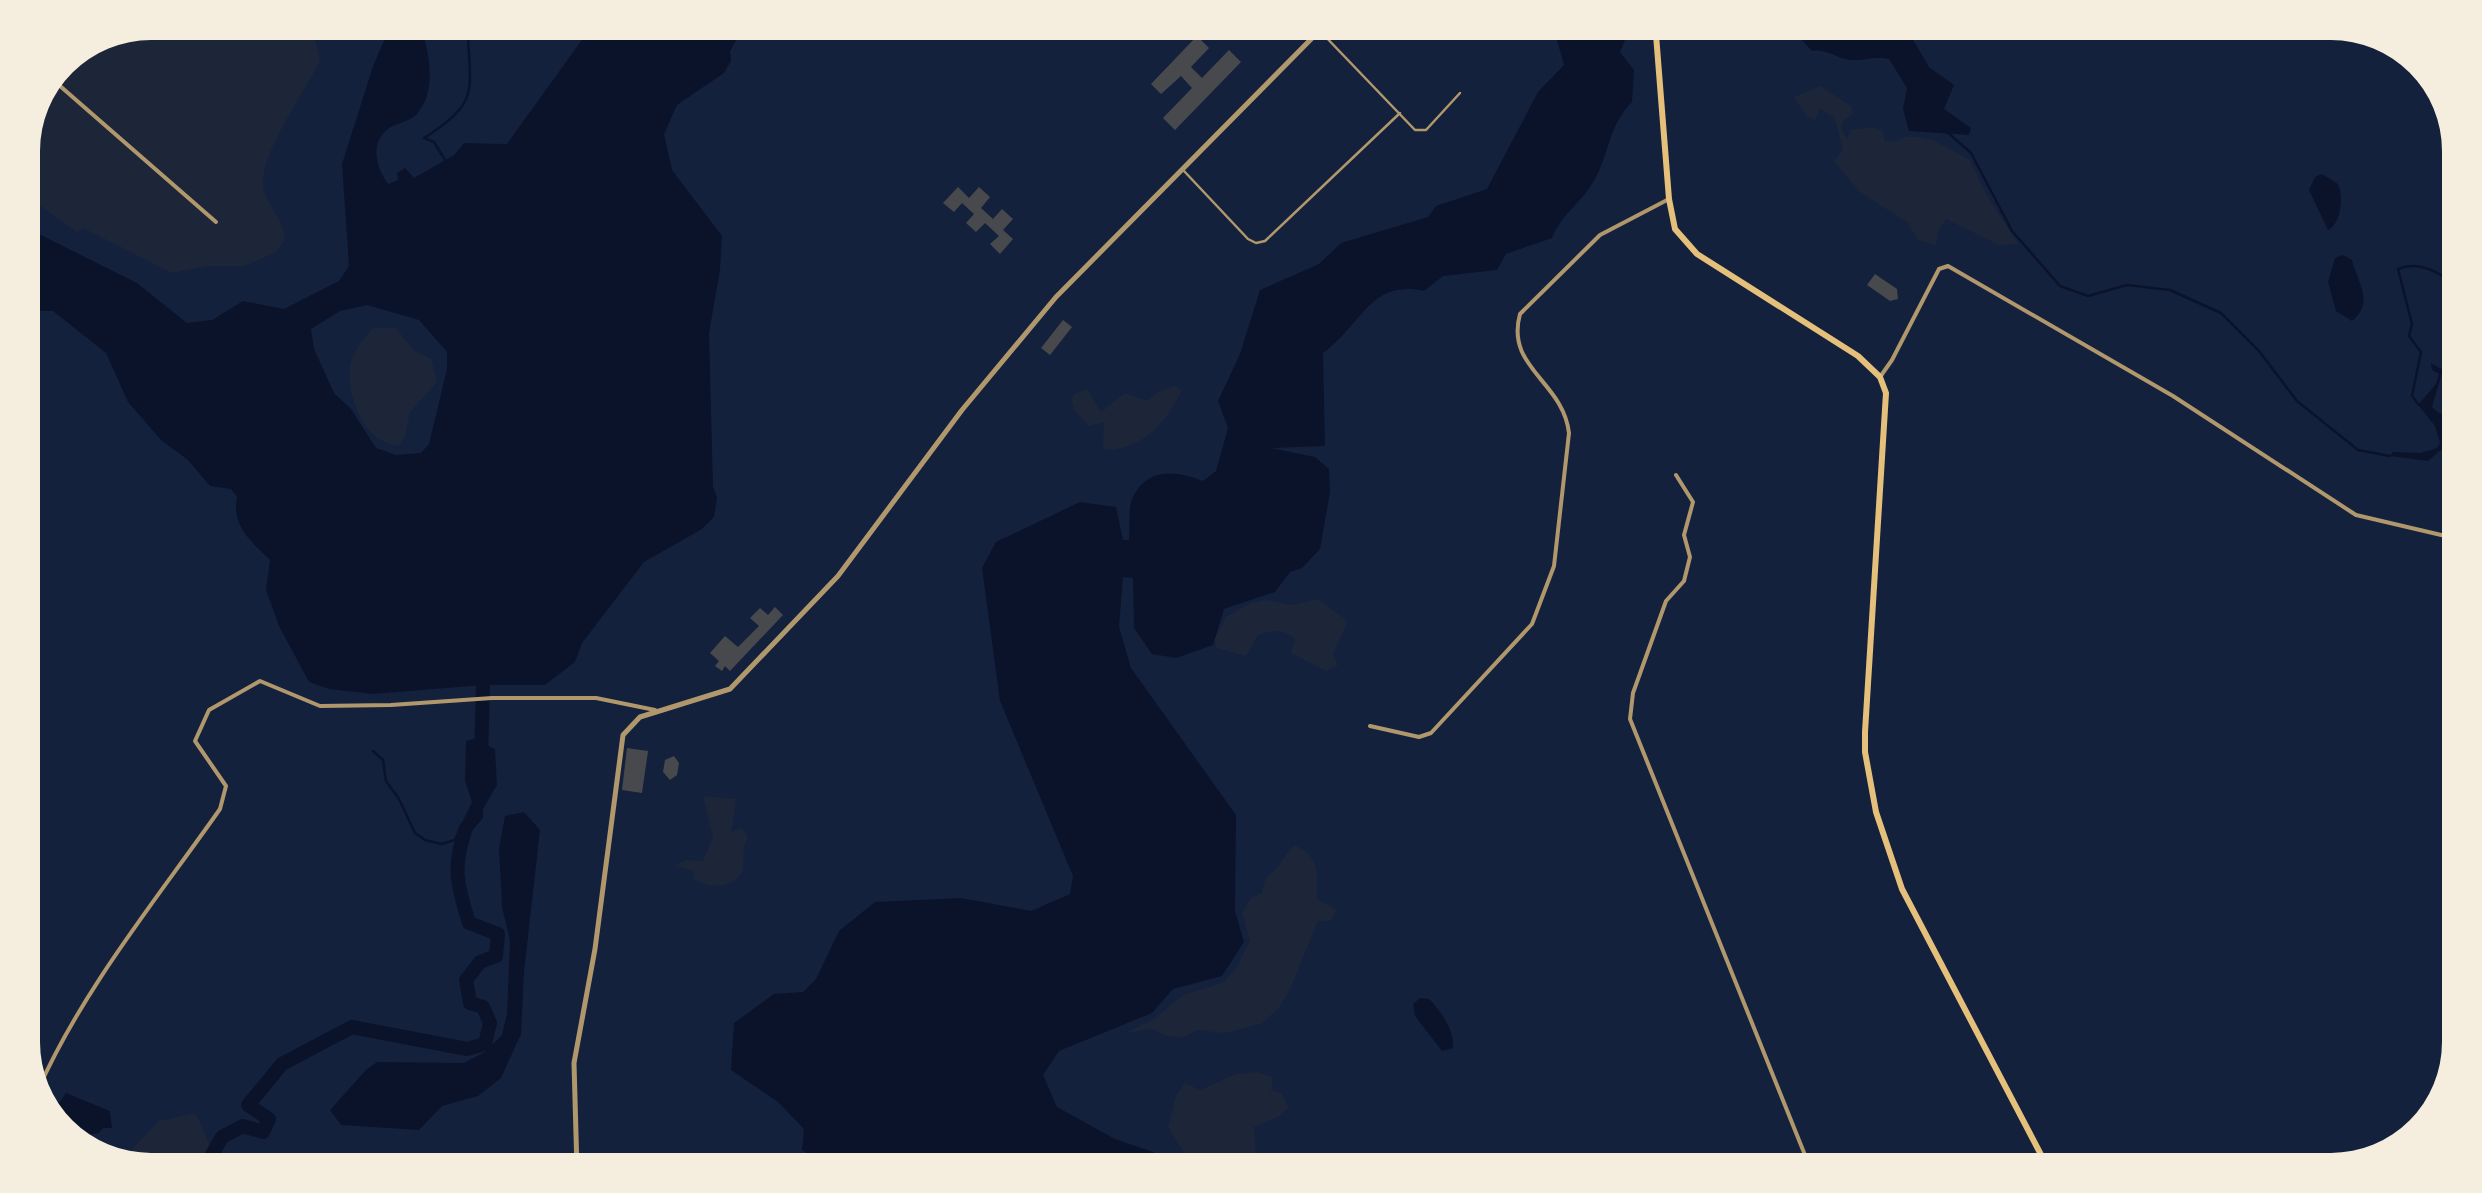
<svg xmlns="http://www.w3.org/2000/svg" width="2482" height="1193" font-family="'DM Sans',sans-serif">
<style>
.green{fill:#1d2539}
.water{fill:#0b132b;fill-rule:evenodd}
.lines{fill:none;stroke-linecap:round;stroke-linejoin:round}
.stream{stroke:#0b132b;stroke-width:2.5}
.river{stroke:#0b132b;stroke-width:14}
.building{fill:#48494c}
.service{stroke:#b1986c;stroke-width:2.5}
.minor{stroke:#b1986c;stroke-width:4}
.tertiary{stroke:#b1986c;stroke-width:5}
.secondary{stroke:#e5c07b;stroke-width:6}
</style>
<rect width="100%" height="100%" fill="#14213d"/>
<g class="green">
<path d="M151,23H311L320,61C304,93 262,151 263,183C264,206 286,217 284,241L276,252L245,266H208L172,273L83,228L77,232L37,204L34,207L23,198V143L61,60Z"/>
<polygon points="1820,86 1851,106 1853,113 1843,121 1841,128 1847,139 1851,130 1875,127 1883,132 1885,141 1895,142 1905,137 1916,137 1933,140 1970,160 1986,194 2018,244 1999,245 1946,219 1938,231 1936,245 1918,240 1907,222 1860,192 1834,161 1843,150 1835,118 1820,108 1815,120 1806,115 1794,97"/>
<path d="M373,328H396L412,349L431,359L437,382L410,412L405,436L399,446C366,443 348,402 350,371C350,354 363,340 373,328Z"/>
<path d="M1175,386L1182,390C1166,423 1143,450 1103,450L1104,422L1089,426L1074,410L1071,399L1074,394L1087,389L1101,412L1125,393L1147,401L1158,392Z"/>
<path d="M1318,599L1348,621L1333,654L1338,665L1326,671L1291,653L1295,639C1283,629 1273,630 1258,635L1246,656L1217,648L1214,639L1226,617L1251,603L1266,600L1292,605Z"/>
<path d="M703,796L736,799L731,832L742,828L748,837C741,849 745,856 743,868C739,889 707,889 694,879L693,871L675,866L685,860L703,861L713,837Z"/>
<path d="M1295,845C1323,860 1315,872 1317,899L1337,910L1330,921H1318L1290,989L1278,1009L1261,1024L1224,1033L1197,1030L1182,1038L1168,1036L1151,1029L1125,1033L1152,1020L1184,995L1224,982L1237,967L1250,940L1242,913L1251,898L1262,893L1266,877C1280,870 1283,855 1295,845Z"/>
<polygon points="1257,1072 1273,1077 1271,1090 1282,1093 1288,1108 1278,1117 1254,1127 1256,1154 1265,1155 1276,1170 1195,1170 1168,1127 1176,1096 1185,1083 1200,1090 1236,1074"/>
<path d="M195,1113C204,1130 214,1151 211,1170L139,1168L132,1149L159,1121Z"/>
</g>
<g class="water">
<path d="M392,22L419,23C429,48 438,90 417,114C411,121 397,123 389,128C369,143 376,167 388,184L398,180L397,173L405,168L414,178L454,155L464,143L507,144L594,23H746L730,51L731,61L724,73L677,105L664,134L672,170L722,236L720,270L709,333L713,486L717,498L714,517L702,529L644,562L582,643L575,662L545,685H483L373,694L329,689L309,682L279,626L266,590L270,560C251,541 231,526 237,497L231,489L210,486L188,460L161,440L128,402L106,353L53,311H23V226L137,283L187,323L212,320L243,301L284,309L339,281L349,266L342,164L373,66ZM367,305L419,320L447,352V369L429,444L421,453L396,455L376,448L351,409L334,393L314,349L311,329L340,311Z"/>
<path d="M1562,22L1632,23L1620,52L1634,70L1632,102C1607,126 1609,160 1590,187C1578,205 1560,217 1552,238L1506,254L1497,270L1443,276L1424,291C1370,279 1362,325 1323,353L1325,446L1271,448L1315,457L1329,469L1330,492L1320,549L1302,568L1290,572L1275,592L1224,609L1213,645L1176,658L1152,654L1134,628L1133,578L1123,577L1119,627L1131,668L1236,815L1235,911L1244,942L1222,976L1173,989L1152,1013L1059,1051L1043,1075L1057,1107L1115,1139L1153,1152L1173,1166V1170H829L802,1150L804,1129L778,1102L731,1070L734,1023L774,994L803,992L816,979L839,931L875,902L961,898L1031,911L1070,894L1073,876L1000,701L982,568L996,542L1080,502L1116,507L1123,540H1129C1130,528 1128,510 1132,499C1147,466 1177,471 1203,481L1216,471L1228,428L1218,401L1240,354L1260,290L1319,264L1341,243L1428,217L1436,206L1487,189L1538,92L1564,65L1557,40Z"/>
<path d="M1786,23H1863L1869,26L1896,25L1908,31L1929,67L1954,85L1944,109L1971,128L1969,135L1909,131L1903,109L1907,88L1889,59C1873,56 1868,60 1854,60C1838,61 1829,48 1812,51Z"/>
<path d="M2322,174L2338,184C2344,197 2341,224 2328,230L2309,190L2315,177Z"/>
<path d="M2343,255L2352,260C2358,284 2375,302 2352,321L2336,311L2328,282L2335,258Z"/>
<polygon points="2431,363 2443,370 2432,407 2452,423 2455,438 2428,461 2391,456 2392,452 2421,453 2437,448 2440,443 2435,426 2418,405 2436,384 2439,374 2432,370"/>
<polygon points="473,739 495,749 497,785 483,809 483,818 460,845 454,839 472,802 465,781 466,741"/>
<polygon points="524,812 540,830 524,972 521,1034 501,1078 478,1096 442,1106 419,1130 341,1125 330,1110 366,1070 377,1062 464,1063 485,1052 502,1035 507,1014 510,941 502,907 499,848 505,816"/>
<path d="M1420,998L1429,999C1441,1011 1455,1031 1453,1048L1442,1051L1415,1016L1413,1004Z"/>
<polygon points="66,1093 110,1111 112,1128 103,1128 99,1133 85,1135 77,1142 49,1117"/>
</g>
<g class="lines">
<g class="stream">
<polyline points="1946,131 1971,153 2012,231 2060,286 2088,296 2127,285 2170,290 2221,313 2259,351 2297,401 2358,450 2390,456"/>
<path d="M445,160L434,142L424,138C486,100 467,86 468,22"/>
<path d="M2419,405L2412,396L2421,352L2409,336L2412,324L2398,269C2418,260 2445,273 2457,290"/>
<polyline points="373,751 383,760 386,781 399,799 415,833 425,840 441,844 455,840"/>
</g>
<g class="river">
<polyline points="481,759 483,685"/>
<path d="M228,1170L209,1160L222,1137L243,1126L263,1132L269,1119L248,1105L282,1064L352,1027L467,1049L485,1044L490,1023L483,1007L470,1003L466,980L480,962L496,956L498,934L469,923C457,885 452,866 466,828"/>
</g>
</g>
<g class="building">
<polygon points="1197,36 1209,48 1191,67 1202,78 1229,50 1241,62 1175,130 1163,118 1192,88 1181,76 1161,94 1151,84"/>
<polygon points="958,187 969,198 979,187 990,197 981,208 993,219 1002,209 1013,219 1003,230 1013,239 1000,254 990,244 999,236 985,223 976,232 966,223 974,214 962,203 954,212 943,203"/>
<polygon points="1875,274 1897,289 1898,299 1890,301 1867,285"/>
<polygon points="1063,320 1072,327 1050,355 1041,348"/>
<polygon points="775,607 783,615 730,671 725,666 722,671 715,666 719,661 710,653 725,636 738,647 759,626 750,618 760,608 768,615"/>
<polygon points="627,748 648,751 642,793 622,790"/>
<polygon points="674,756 679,763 677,775 670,780 663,772 665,760"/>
</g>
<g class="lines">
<g class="service">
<polyline points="1321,32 1415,130 1426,130 1460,93"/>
<polyline points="1184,171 1248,239 1256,243 1265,241 1400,113"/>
</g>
<g class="minor">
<polyline points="52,79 216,222"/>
<polyline points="1880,377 1892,360 1939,269 1948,266 2173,396 2356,515 2454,538"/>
<polyline points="1676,475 1693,502 1684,535 1690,557 1684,581 1666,601 1633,693 1630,719 1811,1170"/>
<path d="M1370,726L1419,737L1431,733L1532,624L1554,566L1569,433C1563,381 1505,368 1520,314L1600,235L1669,199"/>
<path d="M37,1092C82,990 156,900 220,809L226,786L195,741L209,710L260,681L320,706L391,705L492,698H596L655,710"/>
</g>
<g class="tertiary">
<polyline points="2362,30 2386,50 2440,85"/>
<polyline points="577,1170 574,1063 595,949 623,735 640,717 730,689 838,576 962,410 1056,297 1328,22"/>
</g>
<polyline class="secondary" points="1655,22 1669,199 1675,229 1697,254 1858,356 1880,377 1886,393 1865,732 1865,752 1876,812 1902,889 2049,1170"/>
</g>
<path d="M0 0H2482V1193H0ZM151 40H2331A111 111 0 0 1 2442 151V1042A111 111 0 0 1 2331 1153H151A111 111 0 0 1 40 1042V151A111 111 0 0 1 151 40Z" fill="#f5edde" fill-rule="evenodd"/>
</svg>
